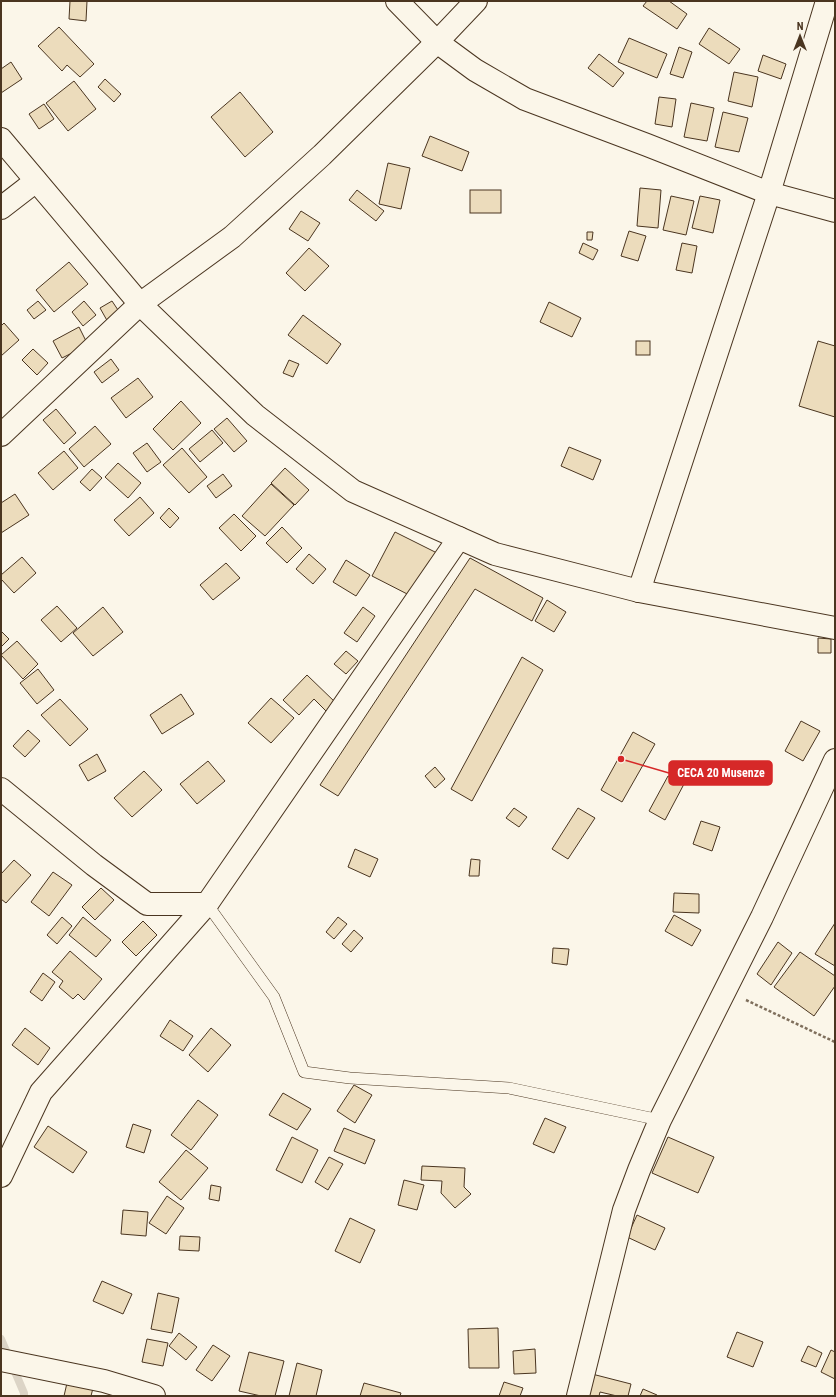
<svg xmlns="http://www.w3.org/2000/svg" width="836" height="1397" font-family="'Roboto Condensed',sans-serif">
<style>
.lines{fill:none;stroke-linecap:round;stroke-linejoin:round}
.stream{stroke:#dcd4c6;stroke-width:8}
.building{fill:#ecdcbc;stroke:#4a3520}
.service-casing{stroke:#4a3520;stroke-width:12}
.minor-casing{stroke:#4a3520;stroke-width:24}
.tertiary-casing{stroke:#4a3520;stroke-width:24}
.path{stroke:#7f6f5c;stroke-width:2.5;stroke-dasharray:3 2;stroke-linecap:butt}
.service{stroke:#fbf6e9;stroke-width:11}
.minor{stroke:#fbf6e9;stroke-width:22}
.tertiary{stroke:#fbf6e9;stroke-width:22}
.leader{fill:none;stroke:#d62828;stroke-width:1.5}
.callout-dot{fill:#d62828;stroke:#fbf6e9;stroke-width:1.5}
.callout{fill:#d62828;stroke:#d62828;stroke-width:1.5}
.callout-label{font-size:12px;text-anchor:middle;font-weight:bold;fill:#fff}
</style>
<rect width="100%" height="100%" fill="#fbf6e9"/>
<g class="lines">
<polyline class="stream" points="1,1339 24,1393 24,1396"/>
</g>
<g class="building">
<polygon points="70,1 87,1 86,21 69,19"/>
<polygon points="647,1 669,1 687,14 677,29 643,6"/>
<polygon points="59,27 94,64 80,77 67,65 62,71 38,46"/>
<polygon points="709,28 740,49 729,64 699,44"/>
<polygon points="629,38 667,54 657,78 618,62"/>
<polygon points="679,47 692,52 683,78 670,74"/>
<polygon points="599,54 624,73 613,87 588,68"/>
<polygon points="763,55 786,64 781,79 758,71"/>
<polygon points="11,62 22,79 1,93 1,69"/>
<polygon points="734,72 758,77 752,107 728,101"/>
<polygon points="105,79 121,94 114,102 98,87"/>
<polygon points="74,81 96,109 68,131 46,103"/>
<polygon points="240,92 273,132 245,157 211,117"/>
<polygon points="659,97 676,99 672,127 655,124"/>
<polygon points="691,103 714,108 707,141 684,137"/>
<polygon points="44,104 54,119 39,129 29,114"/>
<polygon points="723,112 748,118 739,152 715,147"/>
<polygon points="430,136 469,152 462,171 422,156"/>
<polygon points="388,163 410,168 401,209 379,204"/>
<polygon points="640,188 661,190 658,228 637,226"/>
<polygon points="357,190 384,211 376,221 349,200"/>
<rect x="470" y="190" width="31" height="23"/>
<polygon points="671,196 694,201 686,235 663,230"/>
<polygon points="700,196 720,200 713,233 692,228"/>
<polygon points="301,211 320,223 308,241 289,229"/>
<polygon points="629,231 646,236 638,261 621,256"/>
<polygon points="587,232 593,232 592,240 587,240"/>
<polygon points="583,243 598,250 593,260 579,253"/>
<polygon points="682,243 697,246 692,273 676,270"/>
<polygon points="309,248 329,266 305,291 286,273"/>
<polygon points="69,262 88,284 54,312 36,290"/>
<polygon points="38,301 46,310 34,319 27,310"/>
<polygon points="84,301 96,315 83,326 72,312"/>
<polygon points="112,301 122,316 109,324 100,308"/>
<polygon points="549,302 581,318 572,337 540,322"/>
<polygon points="303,315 341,344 327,364 288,335"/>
<polygon points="4,323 19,340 1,356 1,326"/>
<polygon points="79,327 88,345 62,358 53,341"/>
<rect x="636" y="341" width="14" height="14"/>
<polygon points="818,341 835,346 835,417 799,406"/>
<polygon points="33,349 48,363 37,375 22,360"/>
<polygon points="111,359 119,370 102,383 94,372"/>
<polygon points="289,360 299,364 293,377 283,373"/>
<polygon points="138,378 153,397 126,418 111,398"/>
<polygon points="181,401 201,423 173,450 153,429"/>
<polygon points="56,409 76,433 64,444 43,420"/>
<polygon points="227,418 247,441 234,452 214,429"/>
<polygon points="95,426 111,444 84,467 69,449"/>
<polygon points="212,430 223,443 200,462 189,449"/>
<polygon points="147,443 161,462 147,472 133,453"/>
<polygon points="569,447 601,460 593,480 561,466"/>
<polygon points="182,448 207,477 189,493 163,465"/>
<polygon points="64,451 78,468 53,490 38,473"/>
<polygon points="118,463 141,483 128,498 105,477"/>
<polygon points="285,468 309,490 295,505 271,483"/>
<polygon points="92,469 102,478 90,491 80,482"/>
<polygon points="223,474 232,486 216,498 207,486"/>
<polygon points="271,484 294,505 265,536 242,516"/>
<polygon points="15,494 29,515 1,533 1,503"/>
<polygon points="140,497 154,513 129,536 114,520"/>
<polygon points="169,508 179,518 170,528 160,518"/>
<polygon points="234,514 256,536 241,551 219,528"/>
<polygon points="282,527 302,548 287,563 266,543"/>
<polygon points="395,532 441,555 415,598 372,576"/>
<polygon points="309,554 326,569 313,584 296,569"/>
<polygon points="22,557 36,573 14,593 1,579 1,575"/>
<polygon points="470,558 543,598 532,621 475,589 338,796 320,785"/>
<polygon points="346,560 370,575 356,596 333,582"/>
<polygon points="226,563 240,578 213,600 200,585"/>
<polygon points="547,600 566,612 554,632 535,621"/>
<polygon points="57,606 77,628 61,642 41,620"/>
<polygon points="103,607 123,632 93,656 73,633"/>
<polygon points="363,607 375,616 357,642 344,633"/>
<polygon points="1,631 9,639 1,647"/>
<polygon points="818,638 831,639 831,653 818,653"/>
<polygon points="17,641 38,664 23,679 1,655"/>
<polygon points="346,651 358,661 346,674 334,664"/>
<polygon points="522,657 543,670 472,801 451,789"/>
<polygon points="38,669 54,690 37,704 20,683"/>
<polygon points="307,675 336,703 327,712 314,699 299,715 283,700"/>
<polygon points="181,694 194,714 162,734 150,715"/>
<polygon points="271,698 294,718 271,743 248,723"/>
<polygon points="60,699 88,729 70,746 41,715"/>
<polygon points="801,721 820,731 803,761 785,751"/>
<polygon points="28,730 40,741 25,757 13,746"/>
<polygon points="633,732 655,744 622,802 601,790"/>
<polygon points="97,754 106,771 88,781 79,765"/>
<polygon points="208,761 225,781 197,804 180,784"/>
<polygon points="435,767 445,779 435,788 425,776"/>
<polygon points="144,771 162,790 132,817 114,798"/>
<polygon points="668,776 684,784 665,820 649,811"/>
<polygon points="514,808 527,817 519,827 506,818"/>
<polygon points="578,808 595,818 568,859 552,849"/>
<polygon points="701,821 720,827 712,851 693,844"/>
<polygon points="355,849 378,859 370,877 348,867"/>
<polygon points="471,859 480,860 479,876 469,876"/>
<polygon points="14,860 31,875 6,903 1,899 1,874"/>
<polygon points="53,872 72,885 49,916 31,902"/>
<polygon points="101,888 114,900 95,920 82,907"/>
<polygon points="674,893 699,894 699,913 673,912"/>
<polygon points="674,915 701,930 692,946 665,931"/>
<polygon points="62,917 72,926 57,944 47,935"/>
<polygon points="83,917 111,940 96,957 69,935"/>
<polygon points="338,917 347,924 334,939 326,932"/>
<polygon points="143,921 157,935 136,956 122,942"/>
<polygon points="835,923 835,966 815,954"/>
<polygon points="354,930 363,938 351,952 342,944"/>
<polygon points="778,942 792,953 771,985 757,974"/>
<polygon points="553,948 569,949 567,965 552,963"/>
<polygon points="70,951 102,979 84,1000 78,994 73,999 59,987 63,981 52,972"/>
<polygon points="800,952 835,976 835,986 814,1016 774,987"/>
<polygon points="43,973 55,982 42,1001 30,992"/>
<polygon points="170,1020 193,1036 183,1051 160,1036"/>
<polygon points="25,1028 50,1048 38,1065 12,1045"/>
<polygon points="211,1028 231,1045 208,1072 189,1055"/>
<polygon points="354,1085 372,1095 355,1123 337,1111"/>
<polygon points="283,1093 311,1109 297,1130 269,1115"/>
<polygon points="198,1100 218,1115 191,1150 171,1135"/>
<polygon points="545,1118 566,1127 554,1153 533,1144"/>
<polygon points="133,1124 151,1130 144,1153 126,1147"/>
<polygon points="48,1126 87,1152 73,1173 34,1147"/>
<polygon points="344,1128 375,1140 365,1164 334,1151"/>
<polygon points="292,1137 318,1150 302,1183 276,1170"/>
<polygon points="668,1137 714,1157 698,1193 652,1173"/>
<polygon points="186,1150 208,1168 181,1200 159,1182"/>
<polygon points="329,1157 343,1164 328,1190 315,1182"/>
<polygon points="422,1166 465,1168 464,1187 471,1194 455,1208 441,1193 442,1181 421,1180"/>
<polygon points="404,1180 424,1185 417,1210 398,1205"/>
<polygon points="211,1185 221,1187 219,1201 209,1199"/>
<polygon points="167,1196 184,1208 166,1234 149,1223"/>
<polygon points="123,1210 148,1212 146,1236 121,1234"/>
<polygon points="637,1215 665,1228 655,1250 627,1237"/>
<polygon points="350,1218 375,1230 360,1263 335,1251"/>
<polygon points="180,1236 200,1237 199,1251 179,1250"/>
<polygon points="102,1281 132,1294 123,1314 93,1301"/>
<polygon points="158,1293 179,1298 172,1333 151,1329"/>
<polygon points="498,1328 499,1368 469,1368 468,1329"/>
<polygon points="737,1332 763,1342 753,1367 727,1357"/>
<polygon points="179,1333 197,1347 186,1360 169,1346"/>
<polygon points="147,1339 168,1343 163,1366 142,1362"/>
<polygon points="213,1345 230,1356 212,1381 196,1370"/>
<polygon points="808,1346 822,1353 816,1367 801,1361"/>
<polygon points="535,1349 536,1373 514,1374 513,1351"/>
<polygon points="831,1350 835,1352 835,1379 821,1372"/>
<polygon points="249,1352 284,1361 275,1396 261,1396 239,1391"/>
<polygon points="297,1363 322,1370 316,1396 289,1396"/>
<polygon points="592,1374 631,1384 628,1396 617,1396 600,1392 599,1396 586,1396"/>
<polygon points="504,1382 523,1388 520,1396 499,1396"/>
<polygon points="67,1383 93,1388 91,1396 64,1396"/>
<polygon points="364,1383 401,1393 400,1396 360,1396"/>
<polygon points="643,1389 657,1395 657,1396 640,1396"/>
</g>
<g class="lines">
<g class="service-casing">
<polyline id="service" points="207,904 274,997 304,1072 350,1078 509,1088 660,1120"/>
</g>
<g class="minor-casing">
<g id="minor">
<polyline points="397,1 437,42 475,70 525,99 647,145 769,193 835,211"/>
<polyline points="1,208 36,181"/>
<polyline points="1,435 140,304 232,237 322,155 437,42 476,1"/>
<polyline points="639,591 769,193 827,1"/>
<polyline points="1,789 94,865 147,904 207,904"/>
<polyline points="1,1176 41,1092 207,904 459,538"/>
<polyline points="1,1360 104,1381 154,1396"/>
<polyline points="578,1396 624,1210 639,1170 660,1120 762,917 835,760"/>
</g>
</g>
<g class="tertiary-casing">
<polyline id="tertiary" points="1,139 140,304 255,415 353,491 495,554 639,591 835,628"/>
</g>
<polyline class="path" points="746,1000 835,1042"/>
<use href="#service" class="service"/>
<use href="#minor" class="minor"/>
<use href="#tertiary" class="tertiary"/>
</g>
<path class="leader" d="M621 759L669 773"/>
<circle class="callout-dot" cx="621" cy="759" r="4"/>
<rect class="callout" x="669" y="761" width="103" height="24" rx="4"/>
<g class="callout-label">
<text x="721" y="777">CECA 20 Musenze</text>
</g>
<rect width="836" height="1397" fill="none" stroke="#4a3520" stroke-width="4"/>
<g transform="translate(800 36)" stroke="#fbf6e9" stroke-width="3" paint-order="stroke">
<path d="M0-3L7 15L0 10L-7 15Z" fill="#4a3520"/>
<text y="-6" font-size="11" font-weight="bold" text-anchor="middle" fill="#4a3520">N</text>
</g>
</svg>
